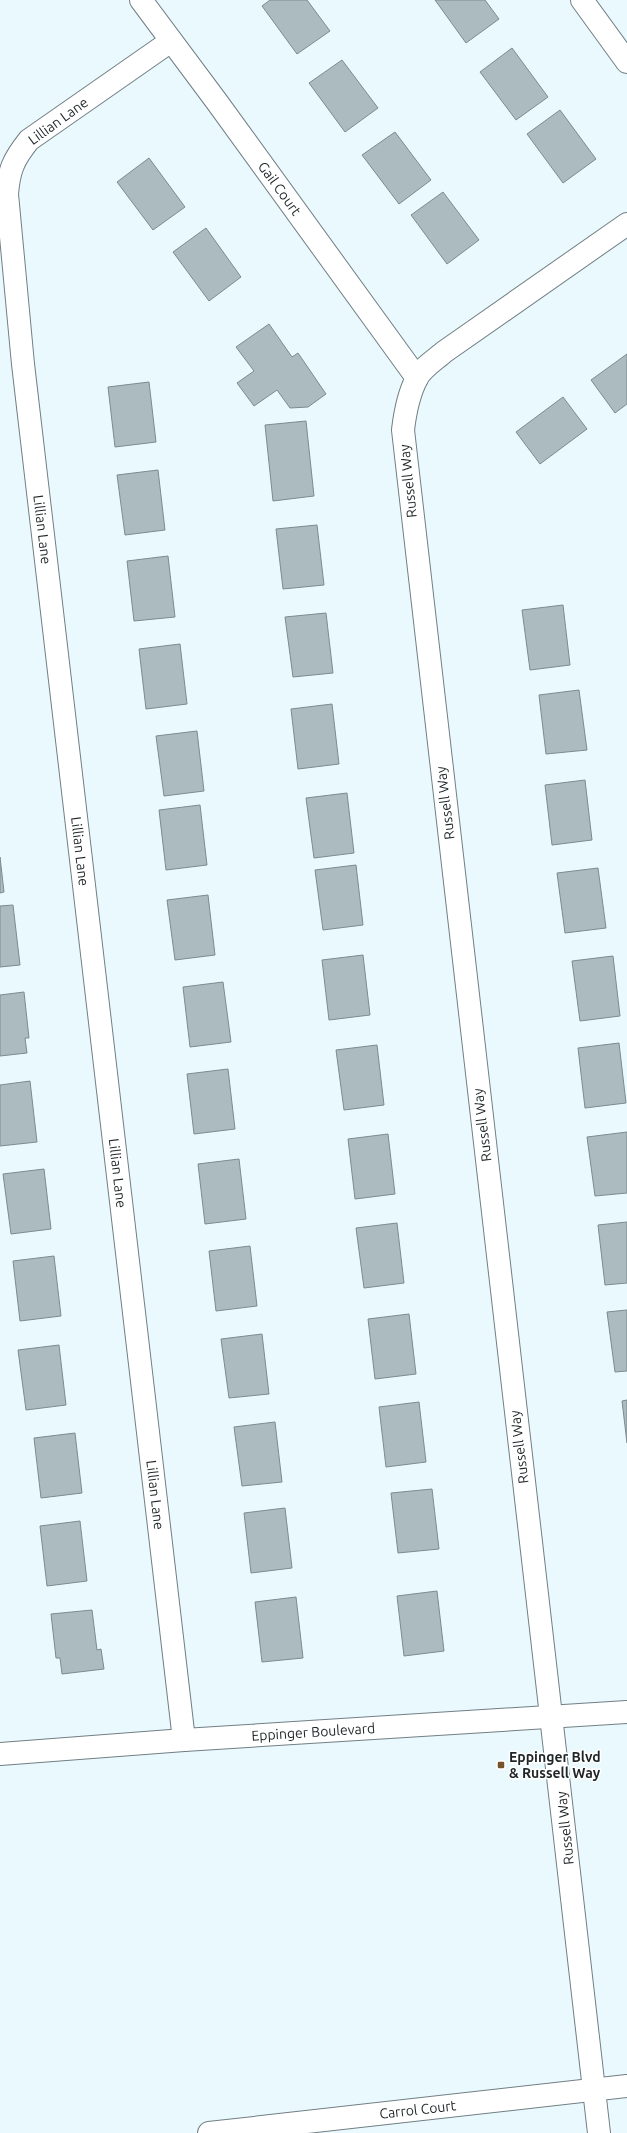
<svg xmlns="http://www.w3.org/2000/svg" width="627" height="2133" font-family="Ubuntu,sans-serif">
<style>
.building{fill:#acbbc0;stroke:#7c8b8f}
.lines{fill:none;stroke-linecap:round;stroke-linejoin:round}
.minor-casing{stroke:#717f84;stroke-width:24}
.minor{stroke:#fff;stroke-width:22}
.poi-dot{fill:#75532b;stroke:#fff;stroke-width:1.5}
.labels{text-anchor:middle;dominant-baseline:central;stroke-width:3;stroke-linejoin:round;paint-order:stroke}
.street-label{font-size:14px;fill:#1f2527;stroke:#fff}
.poi-label{font-size:14px;font-weight:bold;fill:#1f2527;stroke:#fff;text-anchor:start}
</style>
<rect width="100%" height="100%" fill="#e9f9fe"/>
<g class="building">
<polygon points="270,0 307,0 330,31 297,54 262,6"/>
<polygon points="435,0 485,0 499,19 466,43"/>
<polygon points="512,48 548,97 516,120 480,72"/>
<polygon points="342,60 378,108 345,132 309,83"/>
<polygon points="560,110 596,159 563,183 527,134"/>
<polygon points="395,132 431,180 399,204 362,155"/>
<polygon points="149,158 185,207 153,230 117,182"/>
<polygon points="443,192 479,240 447,264 411,215"/>
<polygon points="206,228 241,277 209,301 173,252"/>
<polygon points="269,324 292,357 298,353 326,394 308,407 290,408 277,390 254,406 237,383 254,371 236,347"/>
<polygon points="627,354 627,404 615,413 591,380"/>
<polygon points="149,382 156,442 115,447 108,387"/>
<polygon points="563,397 587,429 540,464 516,432"/>
<polygon points="306,421 314,496 273,501 265,425"/>
<polygon points="158,470 165,530 125,535 117,475"/>
<polygon points="317,525 324,585 283,589 276,529"/>
<polygon points="168,556 175,617 134,621 127,561"/>
<polygon points="563,605 570,665 530,670 522,610"/>
<polygon points="326,613 333,673 293,677 285,617"/>
<polygon points="180,644 187,704 146,709 139,649"/>
<polygon points="579,690 587,750 546,754 539,695"/>
<polygon points="332,704 339,764 298,769 291,709"/>
<polygon points="197,731 204,791 164,796 156,736"/>
<polygon points="585,780 592,840 552,845 545,785"/>
<polygon points="347,793 354,853 314,858 306,798"/>
<polygon points="200,805 207,865 166,870 159,810"/>
<polygon points="0,857 4,892 0,893"/>
<polygon points="356,865 363,925 323,930 315,870"/>
<polygon points="598,868 606,928 565,933 557,873"/>
<polygon points="208,895 215,955 175,960 167,900"/>
<polygon points="13,905 20,965 0,967 0,906"/>
<polygon points="363,955 370,1015 329,1020 322,960"/>
<polygon points="613,956 620,1016 580,1021 572,961"/>
<polygon points="223,982 231,1042 190,1047 183,987"/>
<polygon points="24,992 29,1038 25,1038 27,1053 0,1056 0,995"/>
<polygon points="619,1043 626,1103 585,1108 578,1048"/>
<polygon points="377,1045 384,1105 344,1110 336,1050"/>
<polygon points="228,1069 235,1129 194,1134 187,1074"/>
<polygon points="30,1081 37,1142 0,1146 0,1085"/>
<polygon points="627,1132 627,1193 595,1196 587,1137"/>
<polygon points="388,1134 395,1194 355,1199 348,1139"/>
<polygon points="239,1159 246,1219 205,1224 198,1164"/>
<polygon points="44,1169 51,1229 11,1234 3,1174"/>
<polygon points="627,1222 627,1283 605,1285 598,1225"/>
<polygon points="397,1223 404,1283 364,1288 356,1228"/>
<polygon points="250,1246 257,1306 216,1311 209,1251"/>
<polygon points="54,1256 61,1316 20,1321 13,1261"/>
<polygon points="627,1310 627,1371 615,1372 607,1312"/>
<polygon points="409,1314 416,1374 375,1379 368,1319"/>
<polygon points="262,1334 269,1394 229,1398 221,1339"/>
<polygon points="59,1345 66,1405 26,1410 18,1350"/>
<polygon points="627,1400 627,1443 622,1401"/>
<polygon points="419,1402 426,1462 386,1467 379,1407"/>
<polygon points="275,1422 282,1482 242,1486 234,1427"/>
<polygon points="75,1433 82,1493 41,1498 34,1438"/>
<polygon points="432,1489 439,1549 398,1553 391,1493"/>
<polygon points="285,1508 292,1568 251,1573 244,1513"/>
<polygon points="80,1521 87,1581 47,1586 40,1526"/>
<polygon points="437,1591 444,1651 404,1656 397,1596"/>
<polygon points="296,1597 303,1658 262,1662 255,1602"/>
<polygon points="92,1610 97,1650 101,1649 104,1669 62,1674 60,1658 56,1658 51,1614"/>
</g>
<g class="lines">
<g class="minor-casing">
<g id="minor">
<path id="s1" d="M141,0L217,102L417,378"/>
<polyline points="582,0 627,62"/>
<path id="s2" d="M171,41L29,140C13,160 9,170 7,194L23,364L184,1740"/>
<path id="s3" d="M0,1754L184,1740L627,1712"/>
<path id="s4" d="M209,2133L627,2086"/>
<path d="M599,2133L403,430C405,413 409,393 417,378C422,368 435,360 444,352L627,224"/>
</g>
</g>
<use href="#minor" class="minor"/>
</g>
<rect class="poi-dot" x="497" y="1761" width="8" height="8" rx="2"/>
<g class="labels">
<g class="street-label">
<text transform="translate(58 121) rotate(-36)">Lillian Lane</text>
<text stroke="none"><textPath href="#s1" startOffset="234">Gail Court</textPath></text>
<text transform="translate(408 481) rotate(-96)">Russell Way</text>
<text stroke="none"><textPath href="#s2" startOffset="570">Lillian Lane</textPath></text>
<text transform="translate(445 803) rotate(-97)">Russell Way</text>
<text stroke="none"><textPath href="#s2" startOffset="894">Lillian Lane</textPath></text>
<text transform="translate(482 1125) rotate(-97)">Russell Way</text>
<text stroke="none"><textPath href="#s2" startOffset="1218">Lillian Lane</textPath></text>
<text transform="translate(519 1447) rotate(-97)">Russell Way</text>
<text stroke="none"><textPath href="#s2" startOffset="1542">Lillian Lane</textPath></text>
<text stroke="none"><textPath href="#s3" startOffset="314">Eppinger Boulevard</textPath></text>
<text transform="translate(565 1828) rotate(-96)">Russell Way</text>
<text stroke="none"><textPath href="#s4" startOffset="210">Carrol Court</textPath></text>
</g>
<g class="poi-label">
<text x="509" y="1757">Eppinger Blvd<tspan x="509" dy="16">&amp; Russell Way</tspan></text>
</g>
</g>
</svg>
